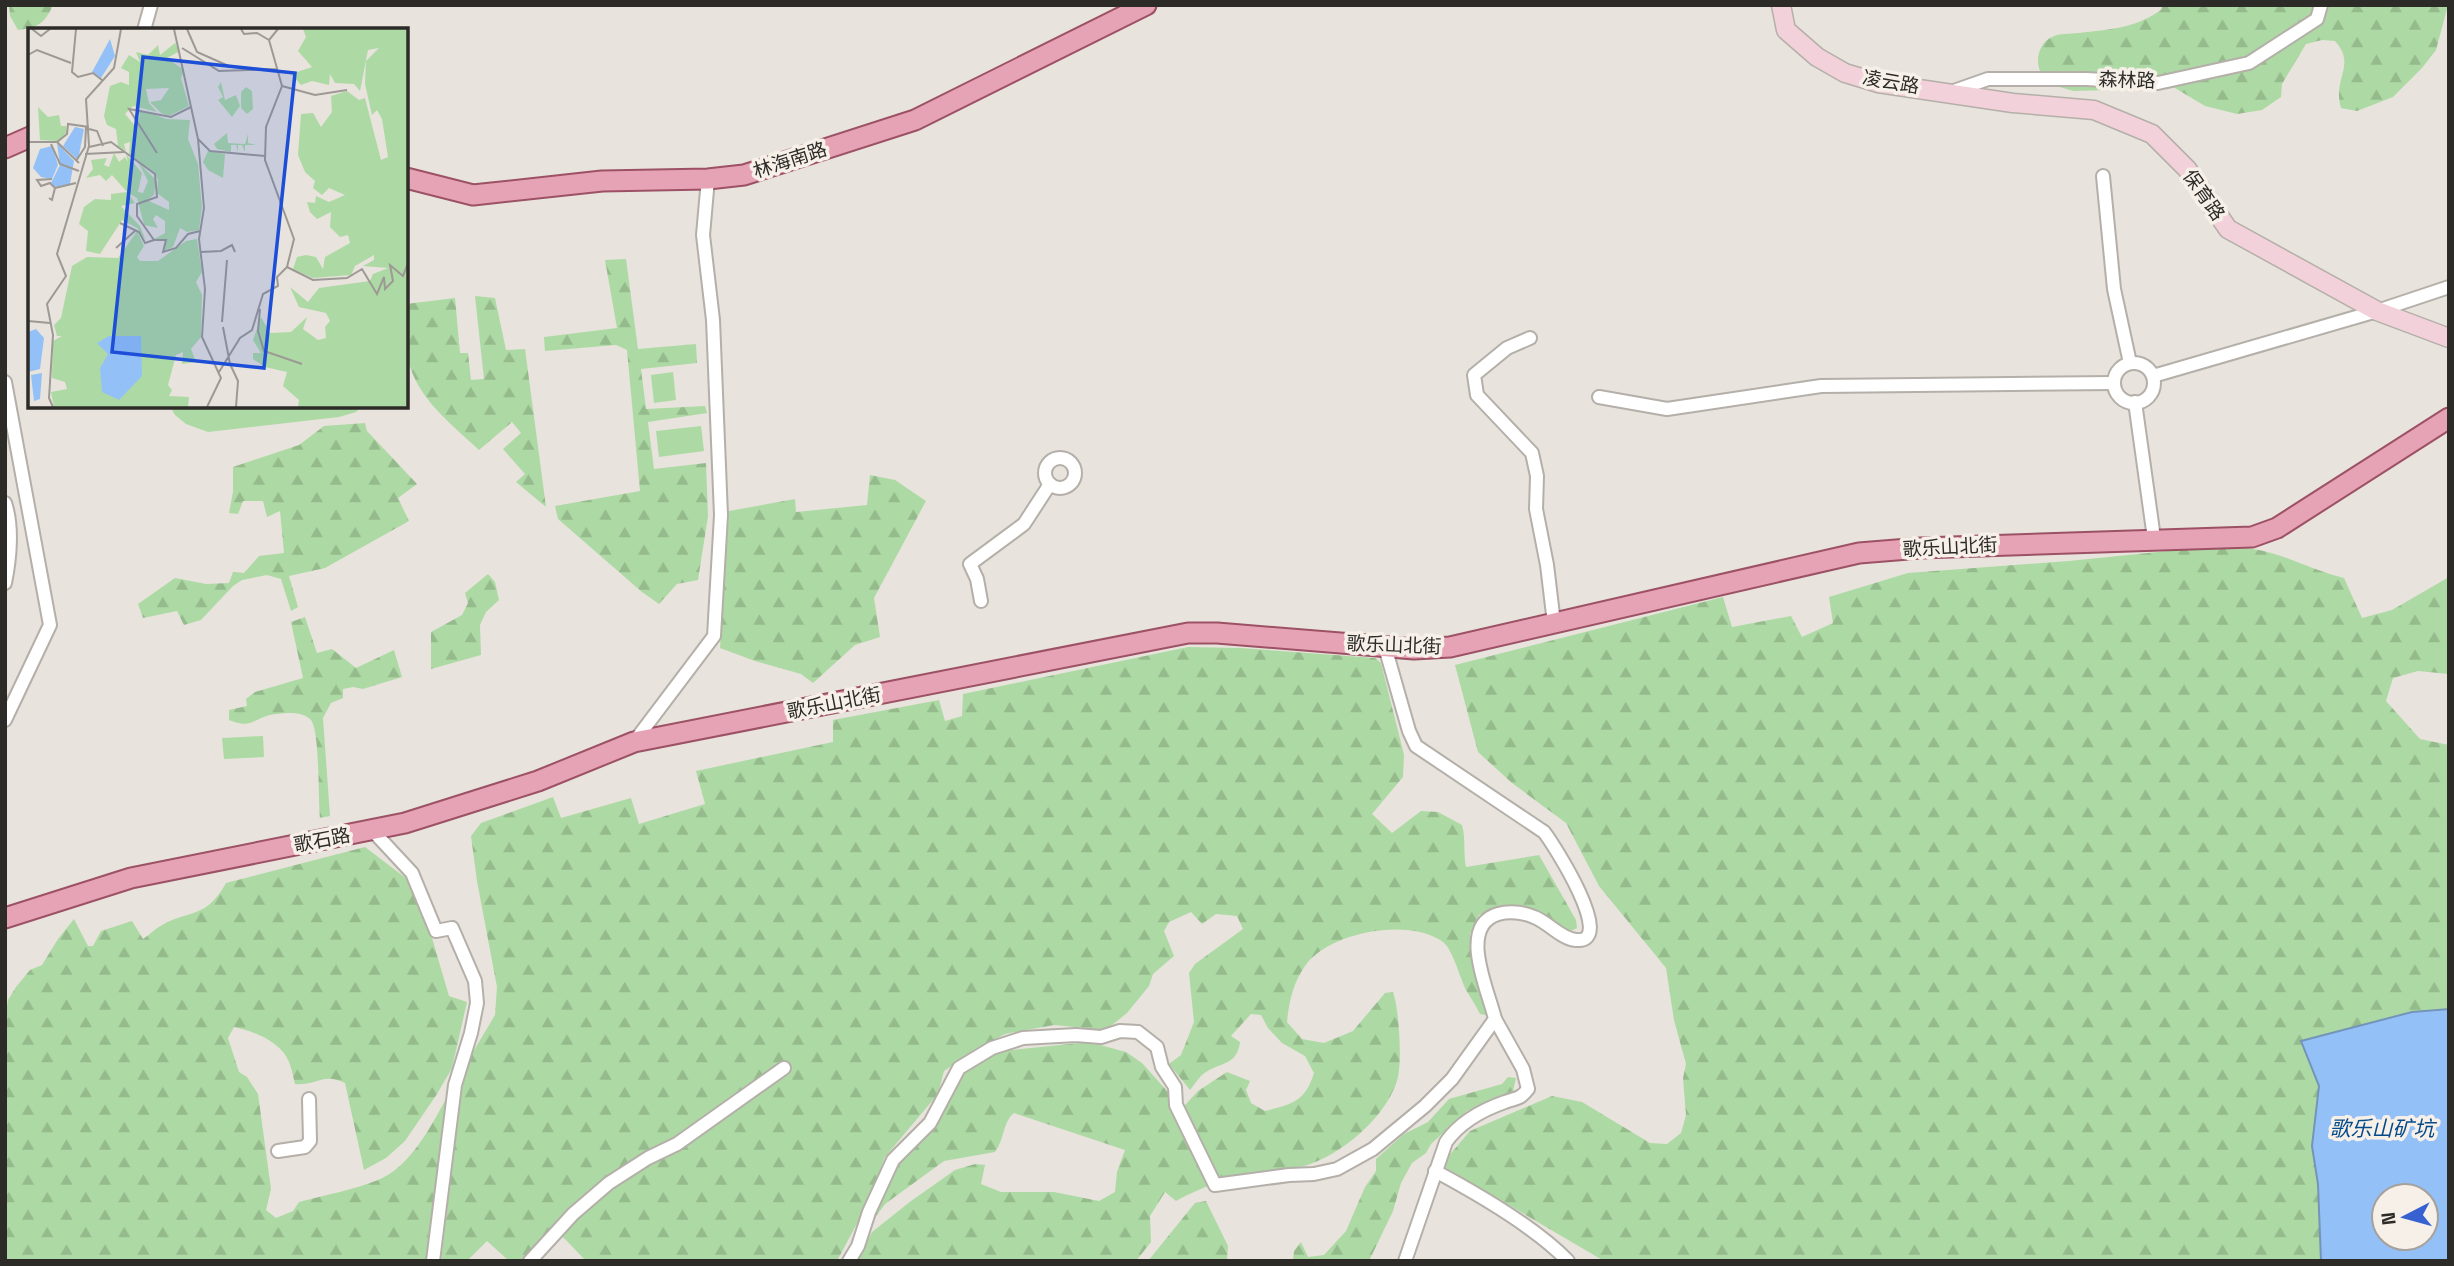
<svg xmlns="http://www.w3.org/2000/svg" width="2454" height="1266" font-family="'Space Grotesk','Noto Sans SC',sans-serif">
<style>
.forest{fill:url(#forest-firs);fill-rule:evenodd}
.pitch{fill:#addaa4}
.water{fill:#93c1f7;stroke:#7494b9;stroke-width:2;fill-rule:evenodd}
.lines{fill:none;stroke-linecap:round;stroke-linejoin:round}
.street-casing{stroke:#b4afa8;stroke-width:16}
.secondary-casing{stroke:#b4afa8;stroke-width:21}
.primary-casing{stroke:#9c5164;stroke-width:23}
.street{stroke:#fff;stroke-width:12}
.secondary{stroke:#f3d1da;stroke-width:18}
.primary{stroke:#e7a3b6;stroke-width:19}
.labels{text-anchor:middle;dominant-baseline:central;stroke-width:7;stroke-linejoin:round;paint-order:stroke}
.street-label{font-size:19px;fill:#2d2b28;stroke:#f6f0e9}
.water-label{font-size:21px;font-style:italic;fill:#054a89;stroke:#f6f0e9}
.inset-road{fill:none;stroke:#9d9994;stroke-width:2}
.view{fill:#1d4ed8;fill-opacity:0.15;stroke:#1d4ed8;stroke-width:3.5}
.inset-edge{fill:none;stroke:#2d2b28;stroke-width:3.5}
</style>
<defs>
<pattern id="forest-firs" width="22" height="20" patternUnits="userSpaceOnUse" patternTransform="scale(1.75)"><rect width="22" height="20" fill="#addaa4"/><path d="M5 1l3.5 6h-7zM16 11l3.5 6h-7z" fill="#95bb8d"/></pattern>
</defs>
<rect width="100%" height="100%" fill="#e8e3dc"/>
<g class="forest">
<path d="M9,5H53C45,23 38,28 18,30L10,16Z"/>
<path d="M2163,5H2448L2436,50L2422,68L2393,97L2357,111L2341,108C2332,79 2357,65 2335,41L2322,40L2306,44L2282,84L2281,97L2262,110L2237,114L2205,106L2175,88L2074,91C2063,88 2053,86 2045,78C2033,66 2037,44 2052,37C2059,33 2070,34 2079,33C2110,29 2134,29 2161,10Z"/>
<polygon points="626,259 638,349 696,344 697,363 641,369 646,409 705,406 707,413 648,422 654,469 706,463 708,516 698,580 677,584 659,604 642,592 558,519 555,506 640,491 627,350 616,345 545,351 544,337 617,328 605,260"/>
<path d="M475,296L495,298L506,350L525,349L546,507L516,482L525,474L503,449L521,433L512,422L479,450C448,421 411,394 406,348C405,334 406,319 406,304L455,298L460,353H468L471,380L484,379Z"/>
<polygon points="365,423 367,431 417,484 398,498 409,521 325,568 289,576 298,607 291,611 281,579 267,575 242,580 233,586 201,620 184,625 177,611 143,618 138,604 175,578 206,584 229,583 233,572 244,573 259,556 284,553 280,511 267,517 263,501 243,501 238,514 229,513 233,492 233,467 299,445 324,426"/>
<polygon points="870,475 895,480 926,501 874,598 880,637 855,645 813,683 801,674 755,661 720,648 729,511 795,499 796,512 867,505"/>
<path d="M2197,548C2217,548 2240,546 2259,550C2289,556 2315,571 2344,578L2362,618L2392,610L2449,577V674L2418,671L2393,678L2386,701L2420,739L2449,745V1261H1604L1441,1165L1470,1131L1552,1096L1582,1102L1650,1143L1667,1144L1681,1133L1686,1115L1683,1078L1686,1064L1674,1020L1666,968L1599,886L1566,823L1512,783L1478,752L1455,665L1723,597L1732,627L1791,616L1802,637L1833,623L1829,597L1908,573L2069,561ZM2384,1196H2426V1238H2384Z"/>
<polygon points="488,574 495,582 499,600 486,612 480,625 481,655 431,669 431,632 462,615 468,603 465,593"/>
<path d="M305,617L317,653L332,649L356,668L394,650L402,677L363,689L353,687L343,689V698L331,703L323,718L330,816L320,818C318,799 320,732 311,720C303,710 280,713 270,715C251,720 252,729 229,720V710L247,706L246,699L255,692L303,678L291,622Z"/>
<path d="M1188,647L1240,648L1375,658L1381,663L1404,755L1403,777L1372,814L1392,833L1421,811L1438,812L1462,825C1466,839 1463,852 1466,867L1539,855L1576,920L1577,928L1571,931L1529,907L1499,906L1479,915L1470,934L1474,965L1489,1016L1480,1014C1476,1006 1471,998 1466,990C1460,978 1453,950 1443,942C1409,917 1329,932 1305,966C1293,983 1289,1002 1287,1022L1302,1039L1324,1043L1353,1031L1385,993L1393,992C1399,1009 1402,1059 1398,1077C1389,1115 1341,1156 1304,1166C1289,1170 1272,1170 1256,1173C1228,1178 1201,1187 1176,1201L1165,1192L1150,1216L1151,1242L1136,1261H857L872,1232L911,1201L955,1170L975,1164L985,1165L981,1184L1001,1192H1054L1099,1201L1115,1192L1117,1172L1125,1150L1014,1113C1003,1121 1004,1141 995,1152L944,1161L885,1204L877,1215L873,1217L897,1165L926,1133L936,1126L961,1075L976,1064L1002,1051L1089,1042L1126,1052L1142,1063L1168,1092L1174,1117L1198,1091L1227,1072L1250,1081L1246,1090L1251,1103L1265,1111C1292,1104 1305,1102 1314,1073L1305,1056L1282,1043L1268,1028L1261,1015L1251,1014L1231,1036L1240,1042C1237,1065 1222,1062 1206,1072C1200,1075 1195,1084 1190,1090L1169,1064L1181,1055L1194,1022L1189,973L1195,964L1243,929L1237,916L1216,914L1202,924L1191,912L1169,922L1164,931L1174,956L1153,974L1149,986L1127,1013L1106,1030L1054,1025L1005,1034L973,1051L944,1071L938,1094L885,1157L864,1210L837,1261H586L565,1239L553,1230L522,1261H509L487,1241L467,1261H441L459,1107L467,1062L495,1015L497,987L477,881L471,836L481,823L553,797L561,818L631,798L639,824L705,804L696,771L833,742V720L939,700L945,721L962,716L963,694Z"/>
<path d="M365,847L407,879L430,931L449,996L467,1002L452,1068L437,1094L405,1141L386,1158L364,1170L345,1083C323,1072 317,1086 295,1084C293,1077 292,1069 289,1062C281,1042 254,1031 234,1027L228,1038L239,1072L247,1077L258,1094L271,1189L266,1210L276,1218L293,1211L299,1202C325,1195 353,1190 378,1180C410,1167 430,1128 446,1099L428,1261H5V1019L8,1000L16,987L30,970L42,965L58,939L74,919L88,946H93L101,931L132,921L143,939C149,935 155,929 162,925C191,909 206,919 226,883Z"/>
<polygon points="1508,1077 1516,1078 1513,1091 1467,1111 1431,1144 1426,1153 1412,1163 1401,1183 1393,1211 1369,1261 1293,1261 1294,1251 1301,1242 1308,1257 1324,1255 1346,1231 1365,1187 1376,1171 1376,1159 1404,1134 1428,1122 1449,1099 1502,1084"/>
<polygon points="1206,1201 1228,1246 1227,1261 1148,1261 1195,1203"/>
</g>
<g class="pitch">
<polygon points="673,372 676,400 654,403 651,375"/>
<polygon points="170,406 361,406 356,412 339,417 208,432 186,424 175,415"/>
<polygon points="701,426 704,451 659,457 656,431"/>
<polygon points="263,736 264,757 224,759 222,738"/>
</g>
<path class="water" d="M2449,1009V1261H2321L2318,1184L2312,1146L2319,1086L2301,1041L2412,1012ZM2384,1196H2426V1238H2384Z"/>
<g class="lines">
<g class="street-casing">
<g id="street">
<polyline points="144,30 151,5"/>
<polyline points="1951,92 1988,79 2086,79 2158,83 2249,63 2317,19 2321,5"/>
<polyline points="2103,176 2114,289 2130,363"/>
<polyline points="1530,338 1507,348 1474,375 1477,395 1532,453 1537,476 1536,509 1547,565 1554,623"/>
<circle cx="2134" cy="383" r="20"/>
<polyline points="2153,376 2377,311 2449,287"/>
<polyline points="5,382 50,625 5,720"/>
<polyline points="1599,397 1667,409 1821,386 2114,383"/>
<polyline points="2135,402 2154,538"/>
<circle cx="1060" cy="473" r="15"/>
<path d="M5,503C13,526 10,559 5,583"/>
<polyline points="981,601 977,579 970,564 1024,524 1050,484"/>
<polyline points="634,742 714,636 721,515 713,320 703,235 708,179"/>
<polyline points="372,830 412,873 436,931 452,928 475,981 477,1003 471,1033 455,1085 433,1261"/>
<polyline points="278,1151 305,1147 310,1141 309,1099"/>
<path d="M1435,1171C1478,1194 1534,1226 1568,1261"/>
<polyline points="530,1261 573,1214 609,1183 648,1158 677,1144 784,1068"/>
<path d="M849,1261L858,1246L869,1212L893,1160L930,1123L959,1068L992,1048L1023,1038L1076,1035L1101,1037L1120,1031L1138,1032L1157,1047L1162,1067L1175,1087L1176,1105L1215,1185L1289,1175L1314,1174L1337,1169L1373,1149L1425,1106L1452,1079L1495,1019C1489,992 1457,926 1498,914C1509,911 1523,912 1534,917C1548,922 1561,939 1576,940C1618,944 1552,842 1544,832L1416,746L1409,731L1385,647"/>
<path d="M1405,1261L1446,1142C1460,1122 1482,1110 1505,1102C1518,1097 1519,1100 1528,1089L1523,1069L1495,1019"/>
</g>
</g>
<g class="secondary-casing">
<polyline id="secondary" points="1781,5 1786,30 1817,57 1845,73 1878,83 2013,103 2094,110 2152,134 2187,169 2228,229 2377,311 2449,338"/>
</g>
<g class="primary-casing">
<g id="primary">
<polyline points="5,148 30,137"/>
<polyline points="406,178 473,195 602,181 708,179 744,175 915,120 1146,5"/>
<polyline points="5,918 131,878 405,823 538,781 634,742 1188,633 1217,633 1414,649 1450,647 1859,553 1921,548 2252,537 2277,528 2449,418"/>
</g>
</g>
<use href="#street" class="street"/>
<use href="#secondary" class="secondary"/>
<use href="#primary" class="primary"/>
</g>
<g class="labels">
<g class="street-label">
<text transform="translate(2127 80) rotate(2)">森林路</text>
<text transform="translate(1891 82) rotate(10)">凌云路</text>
<text transform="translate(790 160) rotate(-18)">林海南路</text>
<text transform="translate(2204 195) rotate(55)">保育路</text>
<text transform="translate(1950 547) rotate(-3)">歌乐山北街</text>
<text transform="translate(1394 645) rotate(2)">歌乐山北街</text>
<text transform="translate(834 703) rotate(-11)">歌乐山北街</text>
<text transform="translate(322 840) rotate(-11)">歌石路</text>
</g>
<g class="water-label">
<text x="2382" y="1128">歌乐山矿坑</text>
</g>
</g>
<g transform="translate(28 28)">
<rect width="380" height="380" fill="#e8e3dc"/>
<path d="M275,1H380V379H270L271,372L255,358L259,344L237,339L225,331V325H233L225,312L233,289L242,305L263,304L279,289L275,301L290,312L298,310L297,299L302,293L298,285L271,279L262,259L280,274L291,260L342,253L345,246L360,240L335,238L346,232V227L327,238L323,247L285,250L265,241L269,229L278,227L288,229L295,241L297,229L322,215L320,207L312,209L302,199L303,184L289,191L282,184L279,174L287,175L288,168L301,174L317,167L301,160L294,167L285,160L287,153L277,144L270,127L273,86L285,85L293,99L304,84L303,68L319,63L331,72L337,70L353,132L360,129L354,91L349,82L344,87L337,56L338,33L351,20L340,22L332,63L326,56L307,55L302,46L301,57L284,53L273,57L263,46L284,39L270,23L278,9ZM147,15L152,23L139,30L156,42L153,50L161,78L141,88L133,85L122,74L133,72L141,60L118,61L121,75L129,84L105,78L97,86L108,99L112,87L106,80L139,91L162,92L160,111L170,136L174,179L171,202L159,204L152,200L145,219L136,223L138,211H126L137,205V193L128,187L125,191L130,200L116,197L109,170L100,165L107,175L93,178L112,198L118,213L109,200L94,192L72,226L58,223L60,203L51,196L56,179L67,171L83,172V166L99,164L84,147L78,153L72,147L58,150L65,141L63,132L79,130L76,137L81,139L86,125L91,134L97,129L100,134L98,126L114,145L110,164L115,165L120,153L110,134L128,152L126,167L119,172L141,182V174L129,165L130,152L127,145L101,127L102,114L96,116L98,123L90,118L88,101L79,97L76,88L82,58L93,54L101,57V44L93,40L101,27L112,34L108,24L120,27L130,17L132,27ZM193,54L197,72L208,67L212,78L204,89L190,72L195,69L190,59ZM10,79L20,89L31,87L33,98H38L39,104L30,113L12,112ZM199,105L200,115L217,116L220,106V115L228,117H217V124L214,117H210V124L208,117H203V124L189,121L186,116ZM180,123L197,126L195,150L180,142L175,134ZM109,203L116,218L109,229L112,233H130L158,213L169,211L174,244L168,254L174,267L173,309L163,321L168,334L154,336L155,324L148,327L140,357L144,362L141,368L161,369L160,379H26L23,364L39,361L37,354L24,350L25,313L34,308H29L26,297L33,290L44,238L59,229L90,230Z" fill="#addaa4"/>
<path d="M218,59L224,63L225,81L219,86L213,80V64Z" fill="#addaa4"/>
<path d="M82,11L87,28L73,50L64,44ZM47,99L56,101L50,132L35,118ZM29,115L46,133L42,156L27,159L23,155L32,137ZM24,118L30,137L24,151L13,149L5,140L12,121ZM8,301L16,310L12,341L0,344V304ZM81,308H113L114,348L91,372L74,364L72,340L80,326L69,315ZM14,345L12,371L6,373L3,347Z" fill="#93c1f7"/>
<path class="inset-road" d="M4,1L13,8L22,1M48,1L44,44L50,49L65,45L74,52M146,1L170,111L176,180L171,211L177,261L174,309L193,350L179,379M159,1L169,24L203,39M213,1L216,6L229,5L241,12M250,1L241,12L254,58L238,99L237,132L266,211L259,239M154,20L191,43L249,41M0,27L9,22L43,35M254,58L287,67L319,62M61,101L69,103L75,118M170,111L182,123L237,128M0,114H29L39,106L40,96L61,99M29,114L51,135M23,116L32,136L51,143M61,119L83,114L127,146L129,169L109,176V188L126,212H138L135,224L148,220L160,206L172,203M129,125L101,81L143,89L163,79M57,126L96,124M48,133L57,119L58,99M27,160L48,155M21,170L24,172L27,160L22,155L13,158L9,152L24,151M92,195L111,204L117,215L126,212M88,220L108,202M173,224L193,223L204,217L207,224M259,239L285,252L319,250L334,241L349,266L356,249L357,261L365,253L362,237L375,248L380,235M232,281L230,303L236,323L274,336M0,293L22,295M194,294L199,232M195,299L202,336L210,353L208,379M191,344L212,310L224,302L235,266L250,258L249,249L259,239M25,379L21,370L25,307L19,276L38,248L29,226L61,118L58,71L86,40L93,1"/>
<path class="view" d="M115,29L267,45L236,340L84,324Z"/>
<rect width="380" height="380" class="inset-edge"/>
</g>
<rect width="2454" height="1266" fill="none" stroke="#2d2b28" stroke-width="14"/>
<g transform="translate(2405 1217) rotate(264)"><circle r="33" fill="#f6f0e9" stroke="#a6a19c" stroke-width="2"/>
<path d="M0-5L12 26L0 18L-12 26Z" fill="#3761d1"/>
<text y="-10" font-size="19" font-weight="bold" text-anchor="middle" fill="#2d2b28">N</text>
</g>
</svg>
